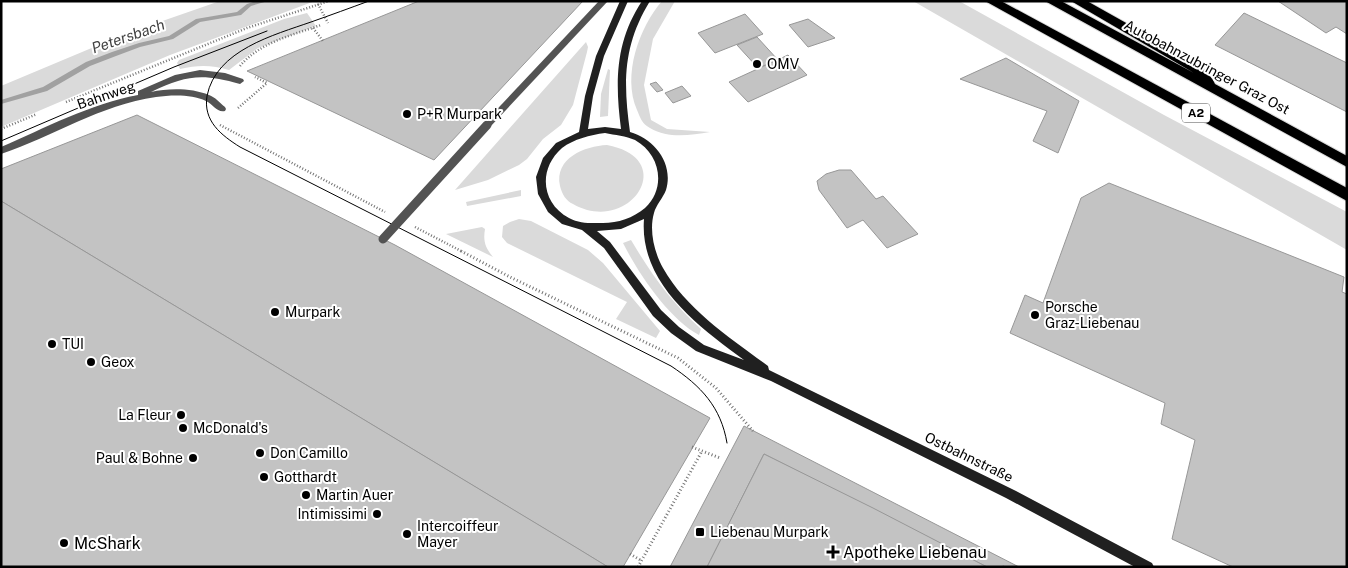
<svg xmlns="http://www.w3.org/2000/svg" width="1348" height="568" font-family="'Public Sans',sans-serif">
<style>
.green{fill:#dadada}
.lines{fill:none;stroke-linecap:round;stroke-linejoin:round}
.stream{fill:#a1a1a1;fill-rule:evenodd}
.building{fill:#c3c3c3;stroke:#979797}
.highway-casing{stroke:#dbdbdb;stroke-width:2}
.path-far1{stroke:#757575;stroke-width:2.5;stroke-dasharray:1 2;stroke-linecap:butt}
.path{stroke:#757575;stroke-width:3;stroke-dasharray:1 2.5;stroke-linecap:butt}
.lane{fill:#535353;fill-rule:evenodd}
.secondary{fill:#202020;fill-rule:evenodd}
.highway{fill:#000;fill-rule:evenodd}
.tram{stroke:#000;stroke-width:1}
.lane-bridge{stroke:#535353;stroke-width:9}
.poi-dot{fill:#000;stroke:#fff;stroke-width:2}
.labels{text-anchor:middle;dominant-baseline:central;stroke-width:4;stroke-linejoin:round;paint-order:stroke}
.shield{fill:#fff;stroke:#4c4c4c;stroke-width:1}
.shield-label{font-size:12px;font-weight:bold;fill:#000}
.poi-label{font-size:14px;fill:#000;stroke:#fff;text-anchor:start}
.street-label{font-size:14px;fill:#000;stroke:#fff}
.water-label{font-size:15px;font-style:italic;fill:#424242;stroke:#fff}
.near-poi-label{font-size:16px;fill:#000;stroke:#fff;text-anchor:start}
</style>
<rect width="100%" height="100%" fill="#fff"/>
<g class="green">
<polygon points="220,1 315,1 170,55 1,127 1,86 125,34"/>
<path d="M662,1H675L653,39L644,85L651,120L667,129L710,132C690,135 669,139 650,128C642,124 640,117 637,110C622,75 639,28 662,1Z"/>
<polygon points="913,1 959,1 1164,115 1347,212 1347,250"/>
<path d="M307,13L316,26L258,48L229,70C212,65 198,65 180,69L177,63L179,60L284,19Z"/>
<polygon points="586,42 588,47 587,52 573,105 561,125 543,139 527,159 519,165 488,180 455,190"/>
<polygon points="608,69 610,70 608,116 600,117 601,94"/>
<path d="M607,145C681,159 629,236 573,204C566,201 562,194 560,186C554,158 585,146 607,145Z"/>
<polygon points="521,190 521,196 467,206 466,202"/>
<polygon points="519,219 531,221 588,250 603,263 660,331 656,338 616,319 627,302 507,243 502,237 503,226 510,222"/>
<path d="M482,227L485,229C483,241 485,247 493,257L446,234Z"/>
<path d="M631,240C651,274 672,303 701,329L699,335C669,319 638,273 623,243Z"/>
</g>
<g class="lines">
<polygon class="stream" points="256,1 268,1 251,6 241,15 200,22 173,39 140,47 116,56 90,66 47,91 1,104 1,100 43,87 86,62 112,52 139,43 169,36 196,19 237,12 247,4"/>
</g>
<g class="building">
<polygon points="419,1 583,1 434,160 247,71"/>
<polygon points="1278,1 1347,1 1347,34 1336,27 1326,33"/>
<polygon points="1244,13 1347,63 1347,112 1215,45"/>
<polygon points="745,14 763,34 715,53 698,33"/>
<polygon points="808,19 835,38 808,47 789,25"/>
<polygon points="757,37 778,60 758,68 737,45"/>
<polygon points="788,55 807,75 748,102 729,82"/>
<polygon points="1006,58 1079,101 1058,153 1033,141 1047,111 960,79"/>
<polygon points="656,82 663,90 657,92 650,84"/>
<polygon points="682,86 691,96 673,103 665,93"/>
<polygon points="137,115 395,245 710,418 623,567 608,567 1,201 1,169"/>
<polygon points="839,170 851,170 876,199 883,196 918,234 887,248 863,220 847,228 819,190 817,181 826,174"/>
<polygon points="1109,183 1344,277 1342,292 1347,294 1347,567 1233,567 1172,539 1195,440 1161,424 1165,403 1010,333 1025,295 1043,303 1081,198"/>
<polygon points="1,201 577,548 608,567 1,567"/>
<polygon points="744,426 1019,567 987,567 764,454 707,567 670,567"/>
<polygon points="764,454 873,508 987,567 707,567"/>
</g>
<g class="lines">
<g class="highway-casing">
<g id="highway">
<polygon points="985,1 1001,1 1347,188 1347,201"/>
<polygon points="1045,1 1061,1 1194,73 1071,1 1087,1 1201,65 1213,80 1215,84 1347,156 1347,167"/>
</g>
</g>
<g class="path-far1">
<polyline points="318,4 328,23"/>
<polyline points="313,28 323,41"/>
<path d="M240,66C260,42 293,35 321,25"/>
<polyline points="66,102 247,28 329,1"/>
<polyline points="238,108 267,83 255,77"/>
<polyline points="220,125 385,212"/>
<polyline points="1,129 37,114"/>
<polyline points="415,227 463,252"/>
</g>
<g class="path">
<polyline points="461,251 510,277 678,358 716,388 753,431"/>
<polyline points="692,447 720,458"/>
<polyline points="630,554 642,561"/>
<polyline points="638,567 702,451"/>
<polyline points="1004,567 1005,564"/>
</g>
<g class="lane">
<polygon points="599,1 608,1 490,127 484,127 483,125 484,123"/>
<path d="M200,70L225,73L243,79L244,81L240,84C202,73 186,75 151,92C169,88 192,88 209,95C215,97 220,103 225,107L226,109L225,111C217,113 213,104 206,101C192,94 171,95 156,97C100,105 54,136 1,154V147C45,128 90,104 138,95V91L175,75Z"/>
</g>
<path class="secondary" d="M620,1H628L604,56L593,96L588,129L605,127L621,129C615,82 615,42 642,1H650C623,45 623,82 630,132C654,139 674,163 666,190C663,198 656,205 654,213C649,230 654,252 663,268C686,309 730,338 768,366L769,370L1014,490L1152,563L1154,567H1135L1006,498L771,381L696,351L671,333L653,316L604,248L582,230L562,224L548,212L538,194L536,177L543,158L556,143L579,132L585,96L596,56ZM605,133C615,135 626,136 635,140C660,154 667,187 645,208C633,218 618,223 603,223C591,223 580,224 569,218C541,203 538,169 562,148C574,139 590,135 605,133ZM644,219C639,283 698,326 744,360L704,345L679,327L661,310L610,242L597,231L621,229Z"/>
<use href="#highway" class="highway"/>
<g class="tram">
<path d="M369,1C350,8 331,15 311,22C274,35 216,50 207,96C203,121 221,135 240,147L671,366C701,386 721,407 727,443"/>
<polyline points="1,141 174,67 267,31"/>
</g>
<polyline class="lane-bridge" points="383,239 487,125"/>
</g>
<g class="poi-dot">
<circle cx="757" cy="64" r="5"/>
<circle cx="407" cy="114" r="5"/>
<circle cx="275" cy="312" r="5"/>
<circle cx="1035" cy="315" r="5"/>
<circle cx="52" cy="344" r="5"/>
<circle cx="91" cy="362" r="5"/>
<circle cx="181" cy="415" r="5"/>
<circle cx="183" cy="428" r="5"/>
<circle cx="260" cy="453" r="5"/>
<circle cx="193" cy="458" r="5"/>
<circle cx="264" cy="477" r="5"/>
<circle cx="306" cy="495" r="5"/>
<circle cx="377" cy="514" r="5"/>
<rect x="695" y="527" width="10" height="10" rx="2.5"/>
<circle cx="407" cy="534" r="5"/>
<circle cx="64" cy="543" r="5"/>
<path d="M830.5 544.5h5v5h5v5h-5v5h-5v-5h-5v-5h5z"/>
</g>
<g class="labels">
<rect class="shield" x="1182" y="103.5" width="28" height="19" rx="4"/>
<g class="shield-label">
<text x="1196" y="113">A2</text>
</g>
<g class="poi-label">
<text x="767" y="64">OMV</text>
<text x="417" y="114">P+R Murpark</text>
<text x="1045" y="307">Porsche<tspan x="1045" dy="16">Graz-Liebenau</tspan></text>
<text x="285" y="312">Murpark</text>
<text x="62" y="344">TUI</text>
<text x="101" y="362">Geox</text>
<text x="171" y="415" text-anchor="end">La Fleur</text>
<text x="193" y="428">McDonald's</text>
<text x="270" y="453">Don Camillo</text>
<text x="183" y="458" text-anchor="end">Paul &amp; Bohne</text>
<text x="274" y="477">Gotthardt</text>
<text x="316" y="495">Martin Auer</text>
<text x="367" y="514" text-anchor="end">Intimissimi</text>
<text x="417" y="526">Intercoiffeur<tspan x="417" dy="16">Mayer</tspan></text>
<text x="710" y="532">Liebenau Murpark</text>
</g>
<g class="street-label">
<text transform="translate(1207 67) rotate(28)">Autobahnzubringer Graz Ost</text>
<text transform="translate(106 95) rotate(-19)">Bahnweg</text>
<text transform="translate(969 457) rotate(26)">Ostbahnstraße</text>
</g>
<g class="water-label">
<text transform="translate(128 36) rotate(-19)">Petersbach</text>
</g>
<g class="near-poi-label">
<text x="74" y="543">McShark</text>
<text x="843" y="552">Apotheke Liebenau</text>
</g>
</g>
<rect width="1348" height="568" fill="none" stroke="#000000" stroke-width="5"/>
</svg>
